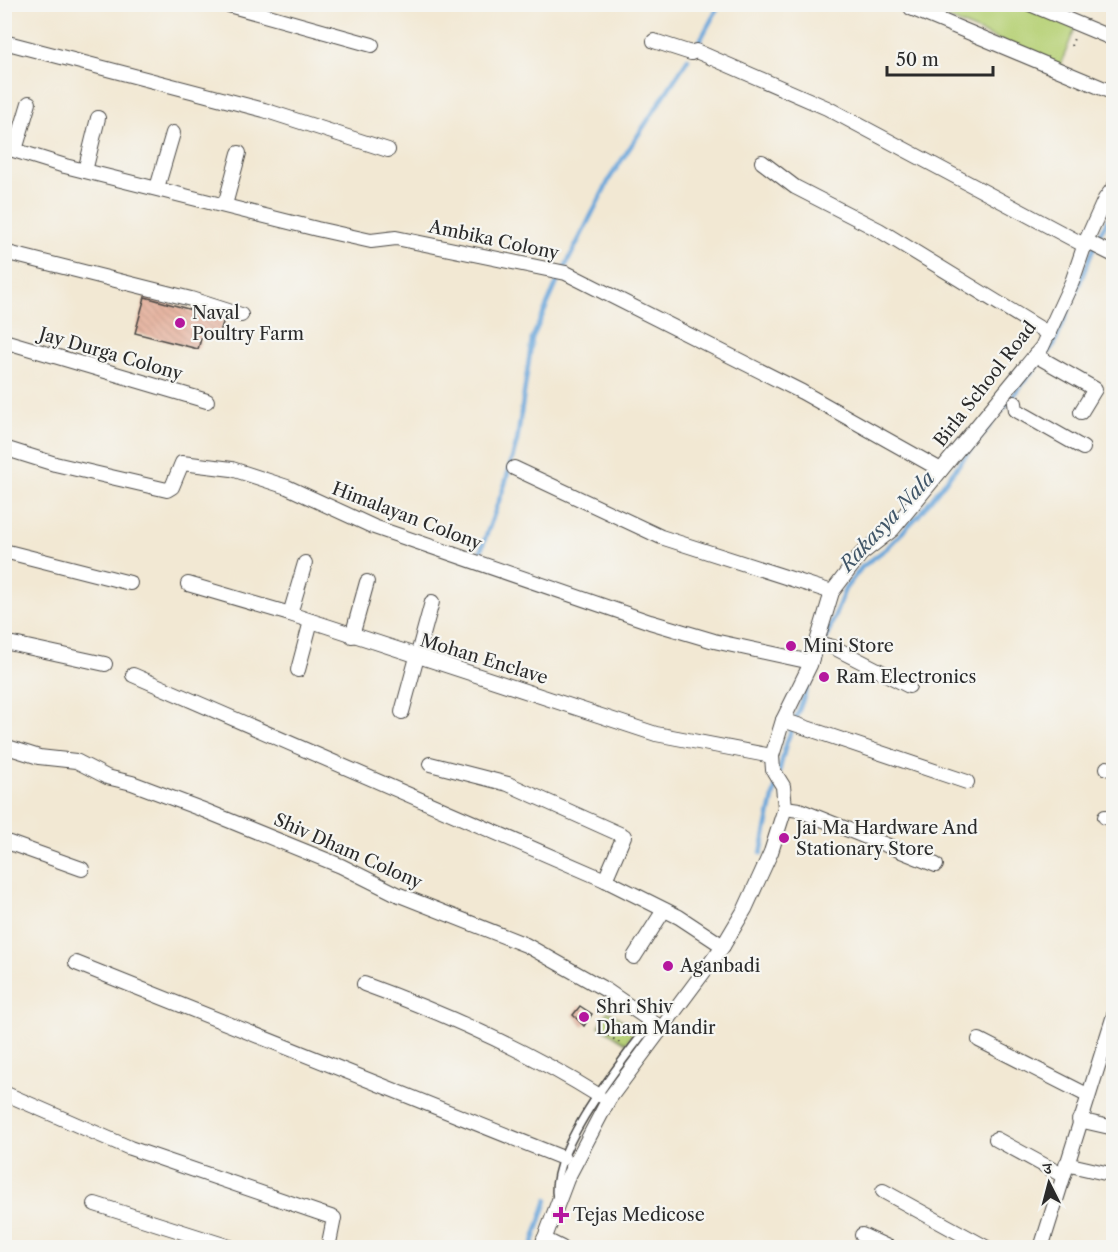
<svg xmlns="http://www.w3.org/2000/svg" width="1118" height="1252" font-family="'Libre Caslon Text','Noto Serif Devanagari',serif">
<style>
.grass{fill:#b7d177;stroke:#717e51;stroke-width:1.5}
.lines{fill:none;stroke-linecap:round;stroke-linejoin:round}
.stream{stroke:#69a6da;stroke-width:4.5}
.building{fill:url(#building-back-hatch)}
.lane-casing{stroke:#494744;stroke-width:10}
.street-casing{stroke:#494744;stroke-width:16}
.path{stroke:#494744;stroke-width:2;stroke-dasharray:1.5 4.5;stroke-linecap:butt}
.lane{stroke:#fff;stroke-width:7}
.street{stroke:#fff;stroke-width:14}
.poi-dot{fill:#b5179e;stroke:#f6f6f2;stroke-width:2}
.labels{text-anchor:middle;dominant-baseline:central;stroke-width:4.5;stroke-linejoin:round;paint-order:stroke}
.street-label{font-size:18px;fill:#2b2b2b;stroke:#f6f6f2}
.poi-label{font-size:18px;fill:#2b2b2b;stroke:#f6f6f2;text-anchor:start}
.water-label{font-size:20px;font-style:italic;fill:#415668;stroke:#f6f6f2}
</style>
<defs>
<pattern id="building-back-hatch" width="6" height="6" patternUnits="userSpaceOnUse" patternTransform="scale(1.5)"><rect width="6" height="6" fill="#e6b4a0"/><path d="M-1 5l2 2M0 0l6 6M5-1l2 2" fill="none" stroke="#c59b8a"/></pattern>
</defs>
<rect width="100%" height="100%" fill="#f6f6f2"/>
<filter id="ink" filterUnits="userSpaceOnUse"><feTurbulence type="fractalNoise" baseFrequency=".0167" numOctaves="2"/><feDisplacementMap in="SourceGraphic" scale="12" xChannelSelector="R" yChannelSelector="G"/><feConvolveMatrix kernelMatrix="1 2 1 2 8 2 1 2 1" color-interpolation-filters="sRGB"/></filter>
<filter id="wash" filterUnits="userSpaceOnUse"><feTurbulence type="fractalNoise" baseFrequency=".008" numOctaves="4" result="noise"/><feDisplacementMap in="SourceGraphic" scale="24" xChannelSelector="R" yChannelSelector="G"/><feGaussianBlur stdDeviation="1.35" result="paint"/><feColorMatrix in="noise" values="0 0 0 0 0 0 0 0 0 0 0 0 0 0 0 0 0 1.4 0 .05"/><feComposite in="paint" operator="in"/></filter>
<g filter="url(#wash)">
<rect width="100%" height="100%" fill="#f2e8d3"/>
<g class="grass">
<polygon points="916,5 1022,5 1076,26 1060,66"/>
<polygon points="608,1011 636,1029 626,1043 599,1026"/>
</g>
<g class="lines">
<g class="stream">
<polyline points="698,44 720,4"/>
<polyline points="565,267 610,178 688,59"/>
<polyline points="478,558 505,484 517,441 532,339 560,276"/>
<polyline points="779,772 786,744 845,589 862,567 887,548 918,516 1055,343 1099,235 1114,209"/>
<polyline points="761,853 776,784"/>
<polyline points="531,1248 547,1200"/>
</g>
</g>
<g id="blocks">
<g class="building">
<polygon points="145,297 224,319 219,336 203,332 198,349 135,333"/>
<polygon points="580,1006 592,1014 584,1026 573,1015"/>
</g>
</g>
</g>
<g filter="url(#ink)">
<use href="#blocks" fill-opacity="0" stroke="#494744" stroke-width="1.5"/>
<g class="lines">
<g class="lane-casing">
<path id="lane" d="M557,1199C547,1155 618,1066 645,1031L658,1028"/>
</g>
<g class="street-casing">
<g id="street">
<polyline points="225,4 372,45"/>
<polyline points="1030,4 1114,39"/>
<polyline points="911,8 1114,93"/>
<polyline points="654,41 691,53 696,51 827,108 1084,245"/>
<polyline points="4,42 264,110 388,150"/>
<polyline points="4,147 65,166 317,229 371,241 396,238 566,273 802,392 941,470"/>
<polyline points="15,150 29,103"/>
<polyline points="762,162 795,187 879,230 1049,334"/>
<polyline points="85,171 98,118"/>
<polyline points="157,188 173,133"/>
<polyline points="225,205 239,153"/>
<polyline points="1086,241 1114,255"/>
<polyline points="4,252 191,299 241,315"/>
<polyline points="4,341 207,401"/>
<polyline points="1035,355 1095,389 1081,412"/>
<polyline points="1015,403 1016,410 1083,448"/>
<polyline points="4,448 55,464 167,490 172,487 182,463 232,469 287,487 374,527 650,622 714,641 811,662"/>
<polyline points="514,468 661,537 832,592"/>
<polyline points="4,551 130,583"/>
<polyline points="188,584 290,614 656,734 772,756"/>
<polyline points="290,614 305,563"/>
<polyline points="352,636 367,582"/>
<polyline points="4,642 105,664"/>
<polyline points="817,643 833,647 909,686"/>
<polyline points="298,670 311,621"/>
<polyline points="133,675 605,880 679,917 723,946"/>
<polyline points="402,712 432,602"/>
<polyline points="783,720 967,782"/>
<polyline points="4,746 39,757 76,761 107,777 132,783 201,809 341,866 397,894 526,945 606,990 661,1028"/>
<polyline points="430,764 508,784 624,836 605,880"/>
<polyline points="1107,768 1114,771"/>
<polyline points="785,808 799,810 936,865"/>
<polyline points="1105,817 1114,821"/>
<polyline points="4,841 82,869"/>
<polyline points="634,957 664,910"/>
<polyline points="76,963 563,1158"/>
<path d="M364,984C446,1014 523,1048 598,1095"/>
<polyline points="979,1040 1087,1095"/>
<polyline points="4,1093 130,1148 334,1218 328,1248"/>
<polyline points="1079,1120 1114,1128"/>
<polyline points="996,1139 1062,1175"/>
<polyline points="1066,1164 1114,1175"/>
<polyline points="883,1191 987,1248"/>
<polyline points="95,1204 233,1248"/>
<polyline points="862,1235 890,1248"/>
<polyline points="544,1239 562,1248"/>
<polyline points="541,1248 567,1179 609,1099 723,946 745,909 771,852 785,808 783,786 773,770 772,756 783,720 810,665 832,592 861,554 892,530 1042,347 1072,282 1086,241 1105,199 1114,187"/>
<polyline points="1041,1248 1114,1015"/>
</g>
</g>
<g class="path">
<polyline points="1071,46 1075,36"/>
<polyline points="598,1029 623,1045"/>
</g>
<use href="#lane" class="lane"/>
<use href="#street" class="street"/>
</g>
</g>
<g class="poi-dot">
<circle cx="180" cy="323" r="6"/>
<circle cx="791" cy="646" r="6"/>
<circle cx="824" cy="677" r="6"/>
<circle cx="784" cy="838" r="6"/>
<circle cx="668" cy="966" r="6"/>
<circle cx="584" cy="1017" r="6"/>
<path d="M558 1206h6v6h6v6h-6v6h-6v-6h-6v-6h6z"/>
</g>
<g class="labels">
<g class="street-label">
<text transform="translate(494 240) rotate(12)">Ambika Colony</text>
<text transform="translate(111 354) rotate(16)">Jay Durga Colony</text>
<text transform="translate(985 384) rotate(-52)">Birla School Road</text>
<text transform="translate(407 516) rotate(21)">Himalayan Colony</text>
<text transform="translate(484 659) rotate(17)">Mohan Enclave</text>
<text transform="translate(348 851) rotate(24)">Shiv Dham Colony</text>
</g>
<g class="poi-label">
<text x="192" y="313">Naval<tspan x="192" dy="21">Poultry Farm</tspan></text>
<text x="803" y="646">Mini Store</text>
<text x="836" y="677">Ram Electronics</text>
<text x="796" y="828">Jai Ma Hardware And<tspan x="796" dy="21">Stationary Store</tspan></text>
<text x="680" y="966">Aganbadi</text>
<text x="596" y="1007">Shri Shiv<tspan x="596" dy="21">Dham Mandir</tspan></text>
<text x="573" y="1215">Tejas Medicose</text>
</g>
<g class="water-label">
<text transform="translate(887 521) rotate(-47)">Rakasya Nala</text>
</g>
</g>
<rect width="1118" height="1252" fill="none" stroke="#f6f6f2" stroke-width="24"/>
<g transform="translate(1049 1183) rotate(354)" stroke="#f6f6f2" stroke-width="4.5" paint-order="stroke">
<path d="M0-4.5L10 22L0 15L-10 22Z" fill="#2b2b2b"/>
<text y="-9" font-size="16" font-weight="bold" text-anchor="middle" fill="#2b2b2b">उ</text>
</g>
<path d="M887 66v9h106v-9" fill="none" stroke="#2b2b2b" stroke-width="3"/>
<text x="896" y="66" font-size="18" fill="#2b2b2b" stroke="#f6f6f2" stroke-width="4.5" paint-order="stroke">50 m</text>
</svg>
